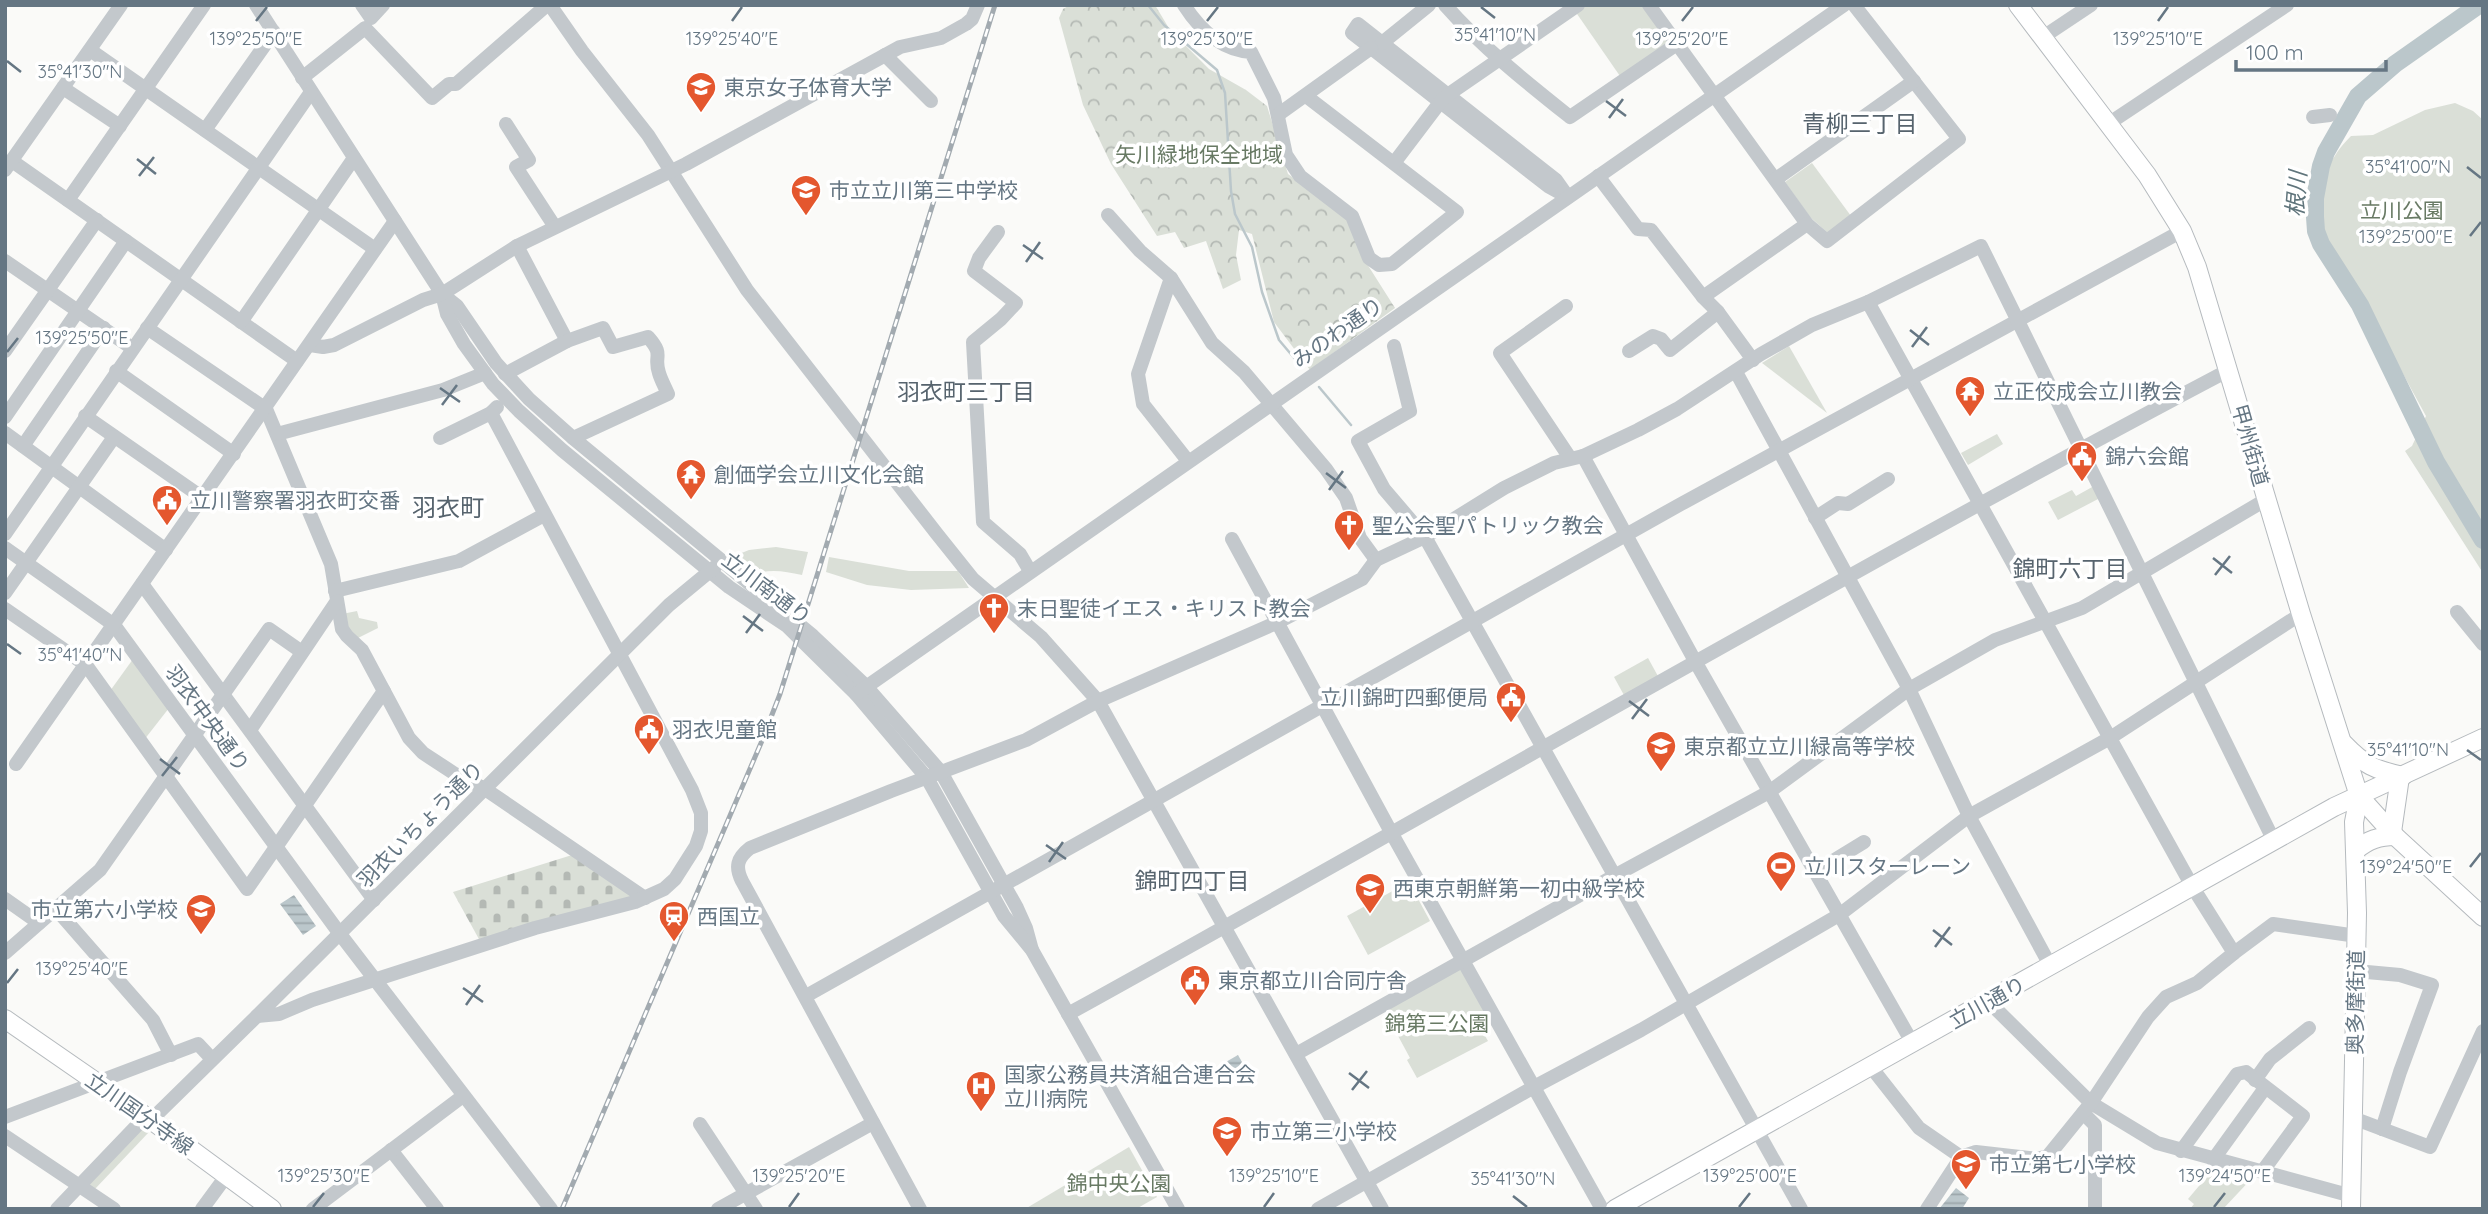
<svg xmlns="http://www.w3.org/2000/svg" width="2488" height="1214" font-family="Quicksand,'Noto Sans JP',sans-serif">
<style>
.forest{fill:url(#forest-crowns)}
.cemetery{fill:url(#cemetery-stones)}
.park{fill:#dadfd7}
.water{fill:url(#water-rules)}
.lines{fill:none;stroke-linecap:round;stroke-linejoin:round}
.stream{stroke:#bbc7cb;stroke-width:2.5}
.river{stroke:#bbc7cb;stroke-width:18}
.major-casing{stroke:#b5babe;stroke-width:20}
.minor{stroke:#c3c8cc;stroke-width:14}
.major{stroke:#fff;stroke-width:18}
.rail-casing{stroke:#a2aab0;stroke-width:5}
.rail{stroke:#fff;stroke-width:2.5;stroke-dasharray:8;stroke-linecap:butt}
.ticks{fill:none;stroke:#657683;stroke-width:2.5}
.labels{text-anchor:middle;dominant-baseline:central;stroke-width:7;stroke-linejoin:round;paint-order:stroke}
.poi-label{font-size:21px;fill:#657683;stroke:#fff;text-anchor:start}
.park-label{font-size:21px;fill:#687a64;stroke:#fff}
.street-label{font-size:21px;fill:#657683;stroke:#fff}
.neighbourhood-label{font-size:23px;fill:#57646e;stroke:#fff}
.water-label{font-size:23px;font-style:italic;fill:#60757c;stroke:#fff}
.quarter-label{font-size:24px;fill:#57646e;stroke:#fff}
.ticks-label{font-size:18px;text-anchor:middle;fill:#657683;stroke:#fff;stroke-width:7;stroke-linejoin:round;paint-order:stroke}
</style>
<defs>
<pattern id="forest-crowns" width="20" height="18" patternUnits="userSpaceOnUse" patternTransform="scale(1.75)"><rect width="20" height="18" fill="#dadfd7"/><path d="M2 6a3 3 0 1 1 6 0M12 15a3 3 0 1 1 6 0" fill="none" stroke="#b4b9b4"/></pattern>
<pattern id="cemetery-stones" width="16" height="16" patternUnits="userSpaceOnUse" patternTransform="scale(1.75)"><rect width="16" height="16" fill="#dadfd7"/><path d="M2 7V4a2 2 0 0 1 4 0v3zM10 15v-3a2 2 0 0 1 4 0v3z" fill="#b4b9b4"/></pattern>
<pattern id="water-rules" width="6" height="5" patternUnits="userSpaceOnUse" patternTransform="scale(1.75)"><rect width="6" height="5" fill="#bbc7cb"/><path d="M0 2.5h6" fill="none" stroke="#9ca6aa"/></pattern>
</defs>
<rect width="100%" height="100%" fill="#fafaf8"/>
<polygon class="forest" points="1070,5 1155,5 1170,30 1209,69 1246,90 1267,106 1288,174 1348,217 1369,267 1395,308 1310,370 1274,322 1252,234 1239,230 1236,255 1241,280 1223,289 1206,241 1184,248 1175,232 1157,236 1111,164 1083,105 1059,18 1063,9"/>
<polygon class="cemetery" points="572,855 635,897 480,941 453,892"/>
<g class="park">
<polygon points="1583,5 1647,5 1674,44 1622,79 1575,11"/>
<path d="M2455,103L2473,111L2483,120V573L2405,451L2412,446L2426,416C2407,382 2389,347 2370,312C2357,289 2339,268 2328,243C2311,205 2322,164 2351,136L2373,135L2425,110Z"/>
<polygon points="1812,163 1851,216 1828,233 1810,217 1785,182"/>
<polygon points="1789,346 1827,413 1762,363"/>
<polygon points="1997,434 2003,444 1968,465 1961,453"/>
<polygon points="2094,486 2100,498 2058,520 2048,502 2072,490 2076,496"/>
<path d="M776,547L808,552L802,575C783,571 768,568 750,576L729,558L749,550Z"/>
<polygon points="829,557 909,571 958,571 969,588 911,590 867,585 826,572"/>
<polygon points="357,611 359,618 377,622 378,628 356,639 350,637 342,614"/>
<polygon points="1648,658 1659,678 1625,697 1614,677"/>
<polygon points="133,659 169,708 144,740 110,691"/>
<polygon points="1409,882 1430,921 1368,955 1347,916"/>
<polygon points="1462,965 1494,1020 1480,1027 1488,1041 1417,1078 1407,1060 1410,1058 1383,1008"/>
<polygon points="139,1127 149,1132 94,1190 86,1185"/>
<polygon points="1129,1147 1157,1197 1136,1209 1025,1209"/>
<polygon points="2215,1167 2254,1176 2223,1209 2190,1209 2194,1204 2188,1199"/>
</g>
<g class="water">
<polygon points="294,895 316,926 303,935 280,904"/>
<polygon points="1238,1055 1246,1069 1213,1087 1205,1074"/>
<polygon points="1956,1188 1969,1198 1962,1209 1939,1209"/>
</g>
<g class="lines">
<g class="stream">
<polyline points="1148,5 1164,25 1217,70 1225,93 1231,191 1235,214 1252,247 1262,292 1279,340 1295,359"/>
<polyline points="1319,387 1351,425"/>
</g>
<polyline class="river" points="2479,5 2395,64 2358,96 2326,152 2321,166 2315,198 2315,217 2316,231 2321,244 2360,305 2436,462 2483,540"/>
<g class="major-casing">
<g id="major">
<polyline points="2018,5 2147,175 2182,231 2197,267 2301,614 2359,796 2395,836 2483,917"/>
<path d="M2344,744C2364,765 2375,770 2403,776"/>
<polyline points="2392,832 2400,777"/>
<path d="M2356,850C2368,840 2379,836 2395,836"/>
<polyline points="5,1019 151,1120 272,1209"/>
<polyline points="1615,1209 2334,807 2483,738"/>
<polyline points="2351,1209 2357,913 2354,822 2359,796"/>
</g>
</g>
<g class="minor">
<polyline points="256,5 442,294 457,306 496,363 529,399 573,438 813,636 865,685 941,772 1017,908 1026,928 1032,950"/>
<polyline points="362,5 371,18 383,5"/>
<polyline points="550,5 582,51 648,135 747,290 937,534 973,579 1041,637 1098,701 1382,1209"/>
<path d="M1184,5C1200,30 1221,50 1251,52L1274,98L1286,155L1300,176L1352,216L1369,258L1379,265L1392,264L1457,212L1306,96"/>
<path d="M1445,5C1483,48 1526,82 1570,117L1677,44"/>
<polyline points="1649,5 1807,224 1827,241 1959,139 1854,5"/>
<polygon points="1358,24 1556,180 1568,197 1548,186 1352,33"/>
<polyline points="2043,37 2091,5"/>
<polyline points="1382,43 1429,5"/>
<polyline points="90,50 375,249"/>
<polyline points="885,55 931,101"/>
<polyline points="302,78 365,28 432,98 449,84 456,84 547,5"/>
<polyline points="63,88 120,126"/>
<polyline points="1279,114 1371,48"/>
<polyline points="2313,117 2330,115"/>
<polyline points="506,124 529,160 516,167 555,227"/>
<polyline points="2108,124 2287,5"/>
<polyline points="205,130 274,32"/>
<polyline points="12,161 297,361"/>
<polyline points="1394,163 1441,101 1449,94 1578,5"/>
<polyline points="5,170 121,5"/>
<polyline points="1598,176 1638,229 1651,230 1703,297"/>
<polyline points="1776,179 1914,81"/>
<polyline points="68,200 204,5"/>
<polyline points="1108,215 1140,251 1171,278 1212,343 1244,372 1326,469 1346,498 1360,538 1376,560"/>
<polyline points="998,232 979,258 974,271 1016,303 1001,319 973,342 983,522 1020,554 1030,571"/>
<polyline points="517,246 567,341"/>
<polyline points="5,261 132,348"/>
<polyline points="1171,278 1138,374 1143,404 1188,461"/>
<polyline points="442,294 447,314 464,344 493,384 519,411 562,450 729,587 787,626 856,694 927,778 1004,916 1032,950 1178,1209"/>
<polyline points="1868,302 2192,886 2234,953 2273,924 2357,936"/>
<polyline points="1566,306 1500,353 1570,458"/>
<polyline points="241,322 354,158"/>
<polyline points="147,328 266,409 331,564 342,629 347,636 362,650 409,738 423,753 455,774 485,789 645,898"/>
<polyline points="310,345 323,347 334,345 423,300 442,294 517,246 686,164 900,47 941,38 966,24 972,19 978,5"/>
<polyline points="1394,346 1410,411 1358,441 1384,489 1425,537 1801,1209"/>
<polyline points="5,351 97,220"/>
<polyline points="1629,351 1653,336 1661,339 1670,350 1718,312"/>
<polyline points="1753,360 1718,312 1703,297 1807,224"/>
<polyline points="116,371 234,454"/>
<polyline points="1736,372 1909,689 1969,816 2051,967"/>
<path d="M505,374L567,341L603,328L613,347L648,337C665,356 653,355 659,373C661,380 665,387 668,394L573,438"/>
<polyline points="85,416 203,498"/>
<polyline points="5,417 126,241"/>
<polyline points="5,433 166,550"/>
<polyline points="277,434 443,390 485,373"/>
<polyline points="440,438 491,413 497,407"/>
<polyline points="23,446 104,328"/>
<polyline points="1583,456 1695,661 1913,1044"/>
<polyline points="1815,518 1838,503 1848,504 1888,479"/>
<polyline points="5,534 311,92"/>
<polyline points="1232,539 1391,832 1602,1209"/>
<polyline points="5,548 114,625 340,934 551,1209"/>
<polyline points="142,584 374,900"/>
<polyline points="335,591 459,561 544,515"/>
<polyline points="5,593 114,437"/>
<polyline points="5,609 86,665 247,889 384,691"/>
<polyline points="2457,612 2483,644"/>
<polyline points="856,694 1844,5"/>
<polyline points="250,730 337,601"/>
<polyline points="16,764 395,221"/>
<polyline points="1815,872 1864,842"/>
<polyline points="5,899 39,923"/>
<polyline points="56,909 153,1020 171,1055"/>
<polyline points="5,953 100,870 269,629 302,652"/>
<polyline points="2356,971 2400,975 2432,985 2400,1072 2382,1129"/>
<polyline points="806,996 1681,504 2182,231"/>
<polyline points="1991,999 1997,1010 2091,1103 2157,1143 2352,1196"/>
<path d="M1068,1014C1455,800 1838,576 2229,370"/>
<polyline points="257,1016 279,1014 312,1000 535,928 635,902 664,889 675,879 696,846 701,831 701,813 692,790 491,413"/>
<polyline points="1296,1054 1614,876 1769,792 1909,689 1995,640 2082,608 2267,499"/>
<polyline points="1871,1067 1919,1128 1961,1157"/>
<polyline points="2255,1080 2270,1059 2309,1028"/>
<polyline points="2083,1113 2095,1125 2095,1209"/>
<polyline points="5,1117 198,1044 212,1059"/>
<polyline points="2353,1118 2430,1147 2483,1031"/>
<polyline points="151,1120 257,1016 669,605 715,567"/>
<polyline points="700,1124 756,1209"/>
<polyline points="5,1136 114,1209"/>
<polyline points="391,1150 437,1209"/>
<polyline points="2181,1151 2237,1074 2246,1072 2303,1116 2262,1172"/>
<polyline points="2213,1160 2265,1088"/>
<polyline points="57,1209 146,1116"/>
<polyline points="202,1209 227,1175"/>
<polyline points="313,1209 463,1096"/>
<polyline points="718,1209 873,1123"/>
<path d="M920,1209L742,881C735,867 737,858 750,848L891,791L1026,740L1098,701L1276,623L1362,579L1376,560L1425,537L1504,488L1554,463L1583,456L1638,430L1677,409L1761,354L1812,325L1868,302L1981,246L2274,841"/>
<polyline points="1318,1209 1534,1087 1641,1030 1839,915 1969,816 2110,738 2301,614"/>
<polyline points="1927,1209 1961,1157 1976,1152 2037,1159 2048,1156 2091,1103 2148,1017 2166,997 2197,983 2234,953"/>
</g>
<use href="#major" class="major"/>
<g class="rail-casing">
<polyline id="rail" points="562,1209 761,743 780,694 995,5"/>
</g>
<use href="#rail" class="rail"/>
</g>
<path class="ticks" d="M1481,7L1495,18M256,21L267,7M732,21L742,7M1207,21L1218,7M1682,21L1693,7M2158,21L2168,7M7,61L21,72M1606,101L1626,116M1609,118L1623,99M137,159L156,174M2467,167L2481,178M139,176L154,157M2470,236L2481,222M1023,245L1043,259M1026,262L1040,242M1910,330L1929,345M1912,347L1927,327M7,352L18,338M440,388L460,402M442,405L457,385M1326,473L1346,488M1329,490L1343,471M2213,558L2232,573M2215,575L2230,556M743,616L763,631M746,633L760,614M7,644L21,654M1629,701L1649,716M1632,719L1647,699M2467,750L2481,760M160,759L180,774M162,776L177,757M1046,845L1066,859M1049,862L1063,842M2470,867L2481,853M1933,930L1952,945M1935,947L1950,927M7,983L18,969M463,988L483,1002M466,1005L480,985M1349,1073L1369,1088M1352,1090L1367,1071M1513,1196L1527,1207M313,1207L324,1193M789,1207L799,1193M1264,1207L1274,1193M1739,1207L1750,1193M2214,1207L2225,1193"/>
<defs>
<g id="university-pin" transform="scale(1.575)"><path d="M0 17L-7.5 6A9.5 9.5 0 1 1 7.5 6Z" fill="#e4572e" stroke="#fff"/><path d="M0-5L7-2L0 1L-7-2ZM-4 1L0 2.5L4 1V4Q0 6-4 4Z" fill="#fff"/></g>
<g id="school-pin" transform="scale(1.575)"><path d="M0 17L-7.5 6A9.5 9.5 0 1 1 7.5 6Z" fill="#e4572e" stroke="#fff"/><path d="M0-5L7-2L0 1L-7-2ZM-4 1L0 2.5L4 1V4Q0 6-4 4Z" fill="#fff"/></g>
<g id="temple-pin" transform="scale(1.575)"><path d="M0 17L-7.5 6A9.5 9.5 0 1 1 7.5 6Z" fill="#e4572e" stroke="#fff"/><path d="M0-6L5-2H3V0L6.5 2.5H4V6H1.5V3h-3V6H-4V2.5H-6.5L-3 0V-2H-5Z" fill="#fff"/></g>
<g id="civic-pin" transform="scale(1.575)"><path d="M0 17L-7.5 6A9.5 9.5 0 1 1 7.5 6Z" fill="#e4572e" stroke="#fff"/><path d="M-.6-6.5H3V-4.5H.6V-3L4-1V1h2V6H-6V1h2V-1L-.6-3ZM-1.2 2.5V6h2.4V2.5Z" fill="#fff"/></g>
<g id="church-pin" transform="scale(1.575)"><path d="M0 17L-7.5 6A9.5 9.5 0 1 1 7.5 6Z" fill="#e4572e" stroke="#fff"/><path d="M-1.2-6h2.4v3.5h3.3v2.4h-3.3V6h-2.4V-.1h-3.3v-2.4h3.3Z" fill="#fff"/></g>
<g id="stadium-pin" transform="scale(1.575)"><path d="M0 17L-7.5 6A9.5 9.5 0 1 1 7.5 6Z" fill="#e4572e" stroke="#fff"/><path d="M0-5a6.5 5 0 1 0 0 10a6.5 5 0 1 0 0-10ZM-3.5-1.8h7v3.6h-7Z" fill="#fff"/></g>
<g id="station-pin" transform="scale(1.575)"><path d="M0 17L-7.5 6A9.5 9.5 0 1 1 7.5 6Z" fill="#e4572e" stroke="#fff"/><path d="M-3-6H3Q5-6 5-4V2Q5 4 3 4L4.5 6H3L1.5 4h-3L-3 6H-4.5L-3 4Q-5 4-5 2V-4Q-5-6-3-6ZM-3.5-4v3h7v-3ZM-3.5 1v1.5H-2V1ZM2 1v1.5H3.5V1Z" fill="#fff"/></g>
<g id="hospital-pin" transform="scale(1.575)"><path d="M0 17L-7.5 6A9.5 9.5 0 1 1 7.5 6Z" fill="#e4572e" stroke="#fff"/><path d="M-5-5h3v3.5h4V-5h3V5h-3V1.5h-4V5h-3Z" fill="#fff"/></g>
</defs>
<g fill-rule="evenodd">
<use href="#university-pin" x="701" y="87"/>
<use href="#school-pin" x="806" y="190"/>
<use href="#temple-pin" x="1970" y="391"/>
<use href="#civic-pin" x="2082" y="456"/>
<use href="#temple-pin" x="691" y="474"/>
<use href="#civic-pin" x="167" y="500"/>
<use href="#church-pin" x="1349" y="525"/>
<use href="#church-pin" x="994" y="608"/>
<use href="#civic-pin" x="1511" y="697"/>
<use href="#civic-pin" x="649" y="729"/>
<use href="#school-pin" x="1661" y="746"/>
<use href="#stadium-pin" x="1781" y="866"/>
<use href="#school-pin" x="1370" y="888"/>
<use href="#school-pin" x="201" y="909"/>
<use href="#station-pin" x="674" y="916"/>
<use href="#civic-pin" x="1195" y="980"/>
<use href="#hospital-pin" x="981" y="1086"/>
<use href="#school-pin" x="1227" y="1131"/>
<use href="#school-pin" x="1966" y="1164"/>
</g>
<g class="labels">
<g class="poi-label">
<text x="724" y="87">東京女子体育大学</text>
<text x="829" y="190">市立立川第三中学校</text>
<text x="1993" y="391">立正佼成会立川教会</text>
<text x="2105" y="456">錦六会館</text>
<text x="714" y="474">創価学会立川文化会館</text>
<text x="190" y="500">立川警察署羽衣町交番</text>
<text x="1372" y="525">聖公会聖パトリック教会</text>
<text x="1017" y="608">末日聖徒イエス・キリスト教会</text>
<text x="1488" y="697" text-anchor="end">立川錦町四郵便局</text>
<text x="672" y="729">羽衣児童館</text>
<text x="1684" y="746">東京都立立川緑高等学校</text>
<text x="1804" y="866">立川スターレーン</text>
<text x="1393" y="888">西東京朝鮮第一初中級学校</text>
<text x="178" y="909" text-anchor="end">市立第六小学校</text>
<text x="697" y="916">西国立</text>
<text x="1218" y="980">東京都立川合同庁舎</text>
<text x="1004" y="1074">国家公務員共済組合連合会<tspan x="1004" dy="24">立川病院</tspan></text>
<text x="1250" y="1131">市立第三小学校</text>
<text x="1989" y="1164">市立第七小学校</text>
</g>
<g class="park-label">
<text x="1199" y="154">矢川緑地保全地域</text>
<text x="2402" y="210">立川公園</text>
<text x="1437" y="1023">錦第三公園</text>
<text x="1119" y="1183">錦中央公園</text>
</g>
<g class="street-label">
<text transform="translate(1337 332) rotate(-35)">みのわ通り</text>
<text transform="translate(2251 445) rotate(74)">甲州街道</text>
<text transform="translate(767 588) rotate(37)">立川南通り</text>
<text transform="translate(208 718) rotate(54)">羽衣中央通り</text>
<text transform="translate(420 824) rotate(-45)">羽衣いちょう通り</text>
<text transform="translate(1987 1002) rotate(-29)">立川通り</text>
<text transform="translate(2355 1002) rotate(-89)">奥多摩街道</text>
<text transform="translate(140 1113) rotate(35)">立川国分寺線</text>
</g>
<g class="neighbourhood-label">
<text x="1860" y="123">青柳三丁目</text>
<text x="966" y="391">羽衣町三丁目</text>
<text x="2070" y="568">錦町六丁目</text>
<text x="1192" y="880">錦町四丁目</text>
</g>
<g class="water-label">
<text transform="translate(2296 194) rotate(-86)">根川</text>
</g>
<g class="quarter-label">
<text x="448" y="507">羽衣町</text>
</g>
</g>
<g class="ticks-label">
<text x="1495" y="41">35°41'10"N</text>
<text x="256" y="45">139°25'50"E</text>
<text x="732" y="45">139°25'40"E</text>
<text x="1207" y="45">139°25'30"E</text>
<text x="1682" y="45">139°25'20"E</text>
<text x="2158" y="45">139°25'10"E</text>
<text x="80" y="78">35°41'30"N</text>
<text x="2408" y="173">35°41'00"N</text>
<text x="2406" y="243">139°25'00"E</text>
<text x="82" y="344">139°25'50"E</text>
<text x="80" y="661">35°41'40"N</text>
<text x="2408" y="756">35°41'10"N</text>
<text x="2406" y="873">139°24'50"E</text>
<text x="82" y="975">139°25'40"E</text>
<text x="324" y="1182">139°25'30"E</text>
<text x="799" y="1182">139°25'20"E</text>
<text x="1274" y="1182">139°25'10"E</text>
<text x="1750" y="1182">139°25'00"E</text>
<text x="2225" y="1182">139°24'50"E</text>
<text x="1513" y="1185">35°41'30"N</text>
</g>
<rect width="2488" height="1214" fill="none" stroke="#657683" stroke-width="14"/>
<path d="M2236 60v10h150v-10" fill="none" stroke="#657683" stroke-width="3.5"/>
<text x="2246" y="60" font-size="21" fill="#657683" stroke="#ffffff" stroke-width="5" paint-order="stroke">100 m</text>
</svg>
